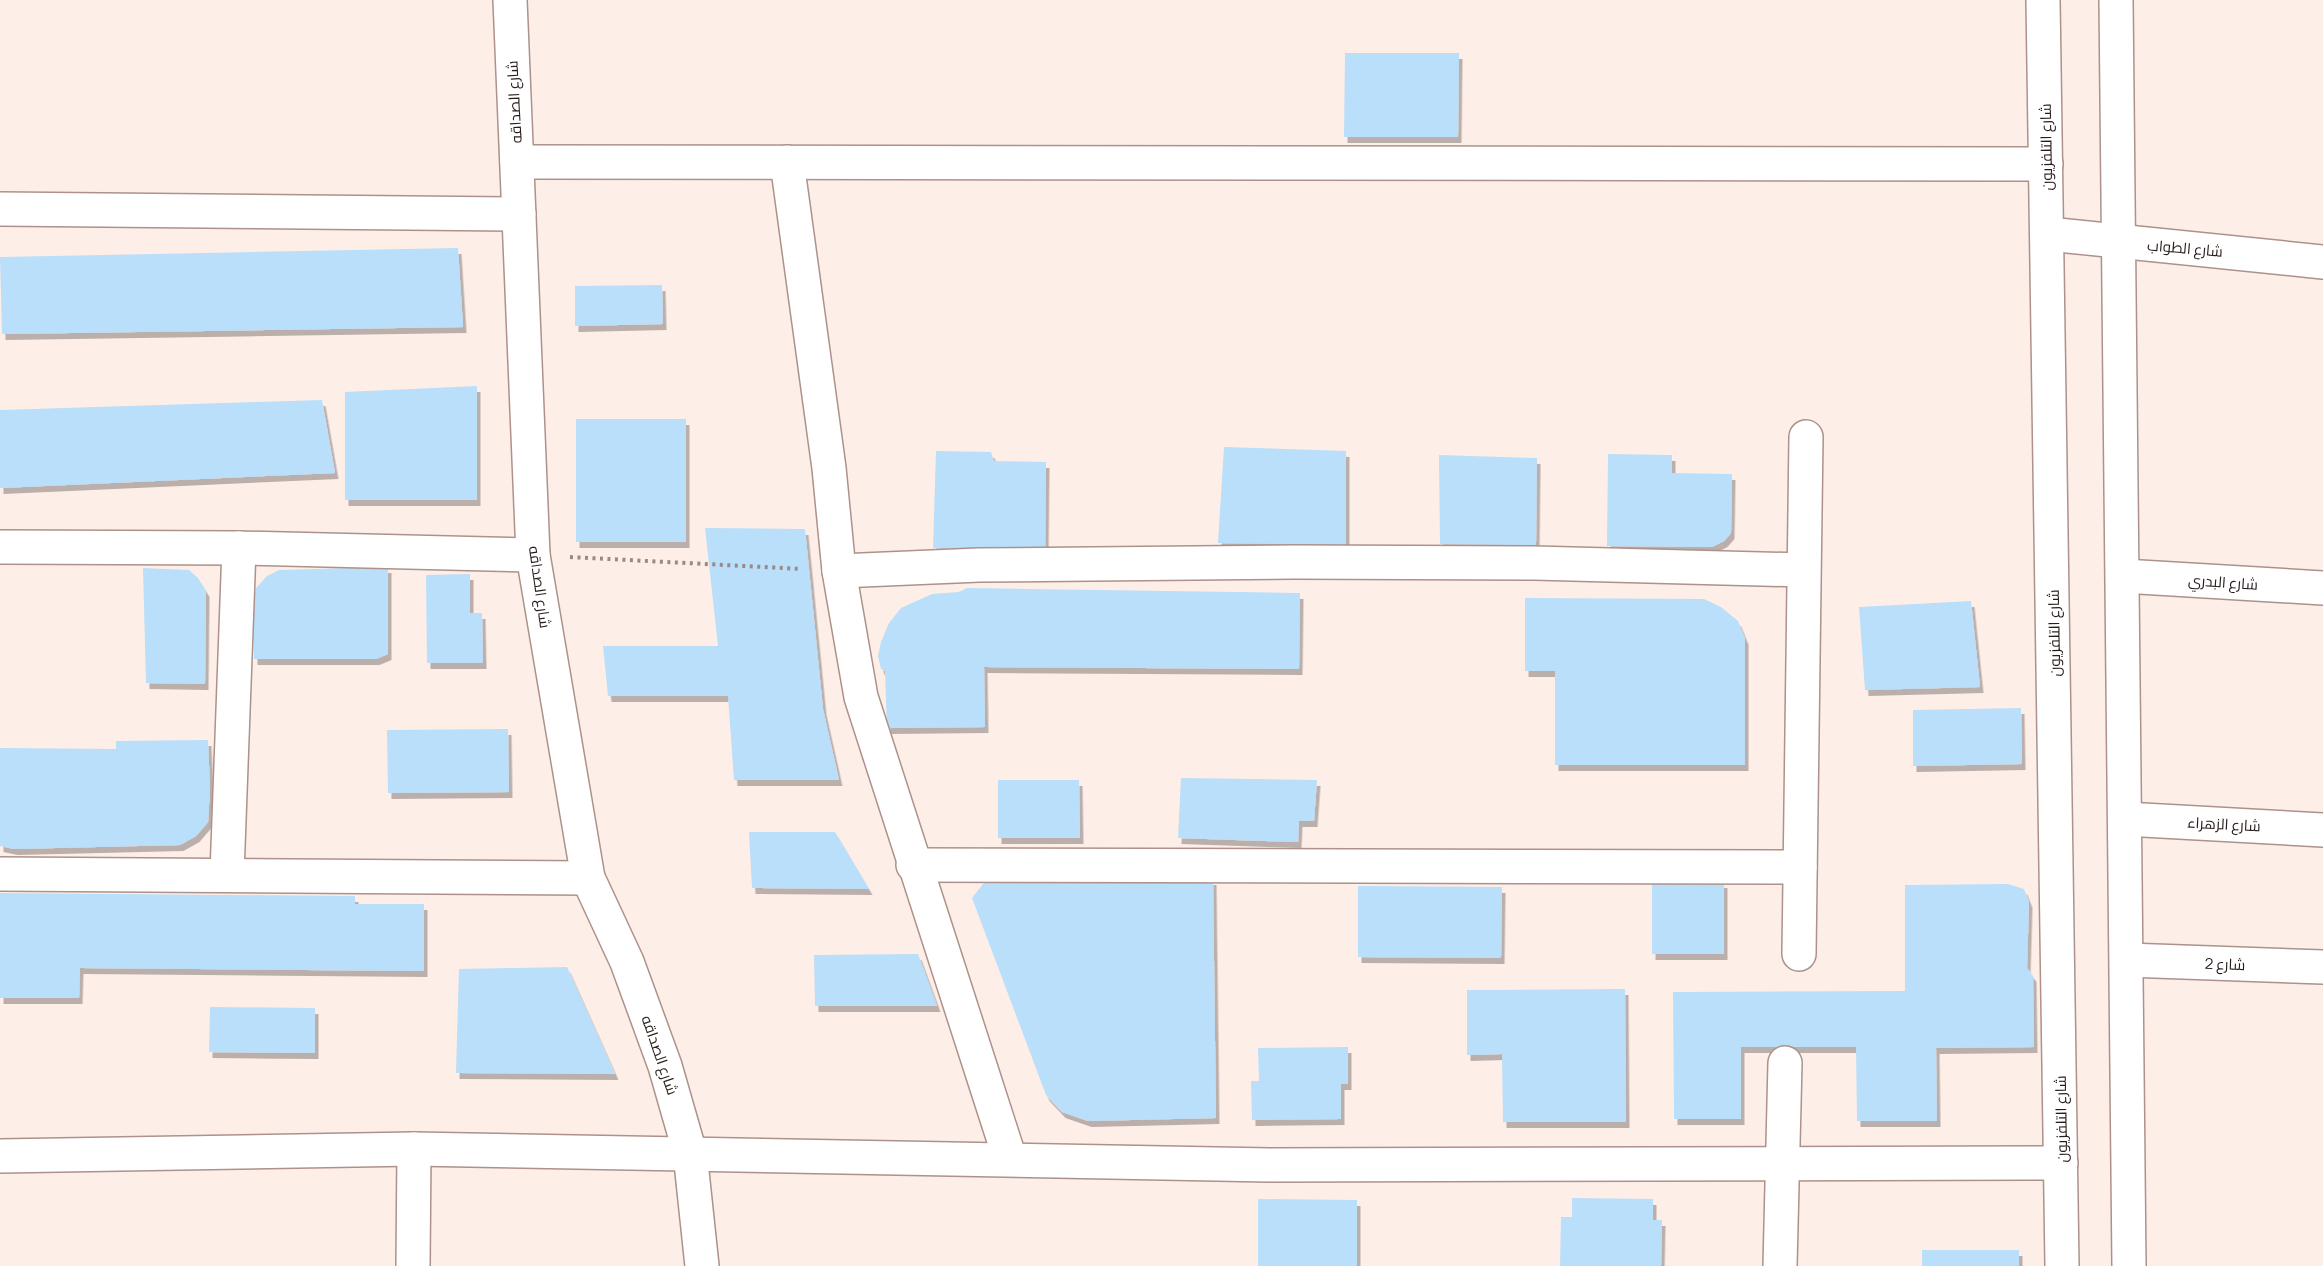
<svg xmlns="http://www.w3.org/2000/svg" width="2323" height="1266" font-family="Manrope,Cairo,sans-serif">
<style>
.building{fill:#b9dffb;filter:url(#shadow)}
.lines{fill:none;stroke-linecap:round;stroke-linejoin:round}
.street-casing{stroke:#ac928a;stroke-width:36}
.secondary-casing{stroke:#ac928a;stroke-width:36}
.path{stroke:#988a86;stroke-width:4;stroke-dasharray:3 4.5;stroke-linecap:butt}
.street{stroke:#fff;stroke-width:33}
.secondary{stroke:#fff;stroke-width:33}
.labels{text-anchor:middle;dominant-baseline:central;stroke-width:6;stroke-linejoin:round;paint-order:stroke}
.street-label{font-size:15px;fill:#261c19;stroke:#fff}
</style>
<defs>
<filter id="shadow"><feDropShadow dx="3.5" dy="6" stdDeviation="0" flood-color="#0004"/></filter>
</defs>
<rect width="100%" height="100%" fill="#feeee8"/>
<g class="building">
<polygon points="1345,53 1459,53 1458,137 1344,137"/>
<polygon points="458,248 463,327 2,334 0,257"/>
<polygon points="662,285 663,324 575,326 575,286"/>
<polygon points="477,386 477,500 345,500 345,392"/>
<polygon points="322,400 335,473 0,488 0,410"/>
<rect x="576" y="419" width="110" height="123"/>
<polygon points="1224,447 1346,451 1346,545 1218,543"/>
<polygon points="936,451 991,452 994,461 1046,462 1045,553 933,548"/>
<polygon points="1608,454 1672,455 1672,473 1732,474 1731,533 1724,541 1712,547 1607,546"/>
<polygon points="1439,455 1537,458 1536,545 1440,544"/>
<polygon points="705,528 805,529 823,709 839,780 734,780 728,696 608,696 603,646 718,646"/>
<polygon points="388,567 388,654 376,659 254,659 253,616 251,615 256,588 267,576 279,570"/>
<polygon points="143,568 189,570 198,578 206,591 205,684 146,683"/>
<polygon points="470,574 470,613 482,613 483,663 427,663 426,575"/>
<polygon points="967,588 1300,593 1299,669 984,667 985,727 887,728 885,671 881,669 878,656 881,642 889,623 901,608 932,594 959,592"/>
<polygon points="1525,598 1704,599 1721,607 1738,621 1745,639 1745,765 1555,765 1555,671 1525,671"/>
<polygon points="1971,601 1980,687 1865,690 1859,607"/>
<polygon points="2021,708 2022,764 1913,766 1913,710"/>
<polygon points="508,729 509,792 388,793 387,730"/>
<polygon points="208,740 210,789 208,822 196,836 180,845 14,849 0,846 0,748 116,749 116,741"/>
<polygon points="1181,778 1317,780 1314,821 1299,821 1298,842 1178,838"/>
<polygon points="998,780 1079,780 1080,838 998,838"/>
<polygon points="749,832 835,832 869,889 752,888"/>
<polygon points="994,878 1213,879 1216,1118 1088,1121 1062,1112 1046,1095 972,898 983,884"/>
<rect x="1652" y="882" width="72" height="72"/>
<polygon points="2008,884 2024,889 2029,902 2027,968 2033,976 2034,1047 1936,1048 1937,1121 1857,1121 1856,1047 1741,1047 1741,1119 1674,1119 1673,992 1905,991 1905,885"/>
<polygon points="1358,886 1502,887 1501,958 1358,957"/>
<polygon points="0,893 355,896 355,904 424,904 424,971 80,968 79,998 0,998"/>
<polygon points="918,954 937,1006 815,1006 814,955"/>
<polygon points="567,967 615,1074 456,1073 459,969"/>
<polygon points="1625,989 1626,1122 1503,1122 1502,1054 1467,1055 1467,990"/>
<polygon points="210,1007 315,1008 315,1053 209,1052"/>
<polygon points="1348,1047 1348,1084 1341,1084 1341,1119 1252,1120 1251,1081 1259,1081 1258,1048"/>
<polygon points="1572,1198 1653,1199 1653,1220 1662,1220 1661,1266 1560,1266 1561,1217 1572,1217"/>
<polygon points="1258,1199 1357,1200 1357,1266 1258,1266"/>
<rect x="1922" y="1250" width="97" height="16"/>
</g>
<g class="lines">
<g class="street-casing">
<g id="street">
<polyline points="510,0 533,555 588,878 627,962 665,1066 690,1153 702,1266"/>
<polyline points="517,162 2046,164"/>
<polyline points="787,162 829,468 839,571 861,697 1010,1159"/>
<polyline points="0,209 519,214"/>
<polyline points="2048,234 2323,262"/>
<polyline points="0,547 239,548 533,555"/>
<polyline points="839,571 979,565 1294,562 1534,563 1803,570"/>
<polyline points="2123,576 2323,588"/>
<polyline points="2125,819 2323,830"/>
<polyline points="913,865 1800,867"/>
<polyline points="0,874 588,878"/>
<polyline points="227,874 239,548"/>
<polyline points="1799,954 1806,437"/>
<polyline points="2127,960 2323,967"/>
<polyline points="0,1156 414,1149 1270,1165 2061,1163"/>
<polyline points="413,1266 414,1149"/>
<polyline points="1780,1266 1785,1063"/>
</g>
</g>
<g class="secondary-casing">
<g id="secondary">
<polyline points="2043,0 2062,1266"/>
<polyline points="2116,0 2129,1266"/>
</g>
</g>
<polyline class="path" points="570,557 802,569"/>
<use href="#street" class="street"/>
<use href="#secondary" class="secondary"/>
</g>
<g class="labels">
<g class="street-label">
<text transform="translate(514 102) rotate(-93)">شارع الصداقه</text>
<text transform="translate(2046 147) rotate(-91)">شارع التلفزيون</text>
<text transform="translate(2185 248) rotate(5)">شارع الطواب</text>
<text transform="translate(2223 582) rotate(4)">شارع البدري</text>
<text transform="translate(540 587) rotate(82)">شارع الصداقه</text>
<text transform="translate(2054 633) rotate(-91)">شارع التلفزيون</text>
<text transform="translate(2224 824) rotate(3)">شارع الزهراء</text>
<text transform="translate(2225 964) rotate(2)">شارع 2</text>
<text transform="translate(660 1055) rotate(71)">شارع الصداقه</text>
<text transform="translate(2061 1119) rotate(-91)">شارع التلفزيون</text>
</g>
</g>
</svg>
